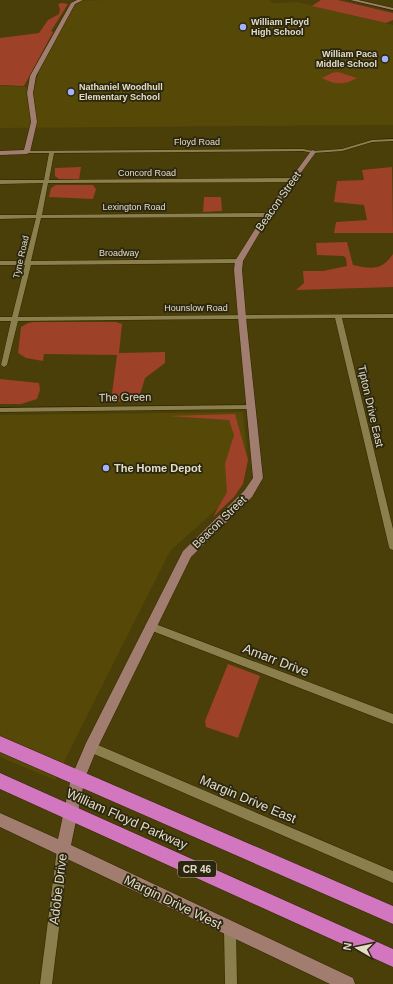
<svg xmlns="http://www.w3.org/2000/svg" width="393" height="984" font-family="Arial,sans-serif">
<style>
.built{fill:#564806}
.green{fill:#9e4129}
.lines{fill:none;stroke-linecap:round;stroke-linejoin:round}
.street-casing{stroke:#2e2500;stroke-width:1}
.secondary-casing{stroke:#2e2500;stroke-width:1}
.highway-casing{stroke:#2e2500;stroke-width:1}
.street{fill:#8c7f4e;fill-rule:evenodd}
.secondary{fill:#a17d70;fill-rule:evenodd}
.highway{fill:#d277bf;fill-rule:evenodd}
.poi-dot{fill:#a4b2fc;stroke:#2b2611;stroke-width:1.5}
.labels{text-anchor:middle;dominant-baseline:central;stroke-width:3.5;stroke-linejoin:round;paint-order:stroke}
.far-poi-label{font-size:9px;font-weight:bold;fill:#e3ddc3;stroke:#2b2611;text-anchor:start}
.far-street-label{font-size:9px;fill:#e3ddc3;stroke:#2b2611}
.shield{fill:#2b2611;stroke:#aca68e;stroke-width:1}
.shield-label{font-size:10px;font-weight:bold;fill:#e3ddc3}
.street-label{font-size:11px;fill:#e3ddc3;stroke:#2b2611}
.poi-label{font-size:11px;font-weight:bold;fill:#e3ddc3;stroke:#2b2611;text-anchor:start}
.near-street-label{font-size:13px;fill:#e3ddc3;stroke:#2b2611}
</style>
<rect width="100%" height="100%" fill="#4a3e09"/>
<g class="built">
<polygon points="104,0 270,0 272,3 298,2 393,25 393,125 0,128 0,86 35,87 39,71 75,1"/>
<polygon points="243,412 248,460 236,492 170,551 55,780 0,757 0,415"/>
</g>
<g class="green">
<polygon points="321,0 338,0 393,13 393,20 386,23 312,6"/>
<polygon points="62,3 68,4 51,31 53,32 24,86 0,85 0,38 39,33 48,20 59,14 60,9 58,4"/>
<path d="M338,72L357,78C346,85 334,85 322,78L332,73Z"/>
<polygon points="81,167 79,180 59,179 55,176 55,168"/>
<polygon points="392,167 393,233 334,233 336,222 367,220 364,205 334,202 337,181 364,180 362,170"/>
<polygon points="56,185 93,185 96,189 93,199 49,197 51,188"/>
<polygon points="204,197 221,197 222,211 203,212"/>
<path d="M347,242L353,265C371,269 382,271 393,254V287L296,290L304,283L303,271H323L347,266L346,258L343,256L317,255L316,243Z"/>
<polygon points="33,322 116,322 122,324 119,353 165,352 165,363 145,378 139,398 135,402 111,401 117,355 44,354 43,361 26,358 18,353 21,327 28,323"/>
<polygon points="0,379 39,383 40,390 37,399 21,404 0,404"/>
<polygon points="235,414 248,460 243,484 234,497 213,517 227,492 225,464 234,435 229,420 168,416"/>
<polygon points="228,664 260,676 238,738 206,727 205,721"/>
</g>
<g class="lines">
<g class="street-casing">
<g id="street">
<polygon points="393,139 393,141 372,142 342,151 313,153 303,151 54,153 49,180 293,178 296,180 293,182 48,183 42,215 267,213 270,215 267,217 41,218 31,261 239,259 242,261 239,263 31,265 18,317 393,314 393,318 342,318 393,529 393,550 390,549 389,547 335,318 18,321 7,365 4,367 1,365 11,321 0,321 0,317 12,317 25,265 0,265 0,261 25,261 36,218 0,219 0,215 36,215 43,183 0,184 0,180 44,180 49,153 25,153 25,151 303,149 313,151 342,149 372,140"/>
<polygon points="250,405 254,407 250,409 0,412 0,408"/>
<polygon points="150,622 393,714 393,724 147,629 145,626 147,623"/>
<polygon points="91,742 393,871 393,883 87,751 86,747 87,743"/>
<polygon points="63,843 67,845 69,849 52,984 40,984 57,849 59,845"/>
<polygon points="230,924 234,926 236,930 237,984 225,984 224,930 226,926"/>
</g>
</g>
<g class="secondary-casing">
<g id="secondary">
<polygon points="77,0 83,0 75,4 36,76 33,93 37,122 30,152 27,154 0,155 0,151 24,150 31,122 27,93 30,76 71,3"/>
<polygon points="350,0 358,0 393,8 393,10"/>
<polygon points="313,150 316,152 270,215 243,261 242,270 246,317 263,478 252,497 191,557 96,751 85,778 71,845 353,978 355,984 330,984 0,827 0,813 58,839 71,778 86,743 183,551 244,491 253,478 238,317 234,270 235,261 264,215 311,151"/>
</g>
</g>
<g class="highway-casing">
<g id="highway">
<polygon points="0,736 393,906 393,924 0,752"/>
<polygon points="0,773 393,949 393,967 0,789"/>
</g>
</g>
<use href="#street" class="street"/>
<use href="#secondary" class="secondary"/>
<use href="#highway" class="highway"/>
</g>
<g class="poi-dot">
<circle cx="243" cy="27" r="4"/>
<circle cx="385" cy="59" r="4"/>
<circle cx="71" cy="92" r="4"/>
<circle cx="106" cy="468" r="4"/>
</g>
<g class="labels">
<g class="far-poi-label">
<text x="251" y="22">William Floyd<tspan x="251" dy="10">High School</tspan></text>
<text x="377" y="54" text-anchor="end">William Paca<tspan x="377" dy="10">Middle School</tspan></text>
<text x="79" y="87">Nathaniel Woodhull<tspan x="79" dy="10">Elementary School</tspan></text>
</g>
<g class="far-street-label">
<text x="197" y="142">Floyd Road</text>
<text x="147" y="173">Concord Road</text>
<text x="134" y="207">Lexington Road</text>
<text x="119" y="253">Broadway</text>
<text transform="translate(21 257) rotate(-77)">Tyne Road</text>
<text x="196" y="308">Hounslow Road</text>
</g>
<rect class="shield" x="178" y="861" width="38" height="16" rx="3"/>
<g class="shield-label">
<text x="197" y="869">CR 46</text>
</g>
<g class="street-label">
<text transform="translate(278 201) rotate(-55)">Beacon Street</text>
<text transform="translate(125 397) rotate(-1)">The Green</text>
<text transform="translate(371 406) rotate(77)">Tipton Drive East</text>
<text transform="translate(219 522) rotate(-44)">Beacon Street</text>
</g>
<g class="poi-label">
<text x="114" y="468">The Home Depot</text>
</g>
<g class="near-street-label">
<text transform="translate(276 660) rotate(21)">Amarr Drive</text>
<text transform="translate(248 799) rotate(23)">Margin Drive East</text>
<text transform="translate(127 819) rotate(24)">William Floyd Parkway</text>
<text transform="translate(58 889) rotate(-83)">Adobe Drive</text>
<text transform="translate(173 902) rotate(26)">Margin Drive West</text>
</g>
</g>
<g transform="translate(357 948) rotate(279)" stroke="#2b2611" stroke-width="3" paint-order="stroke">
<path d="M0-3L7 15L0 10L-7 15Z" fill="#e3ddc3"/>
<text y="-6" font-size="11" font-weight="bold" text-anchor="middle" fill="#e3ddc3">N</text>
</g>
</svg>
